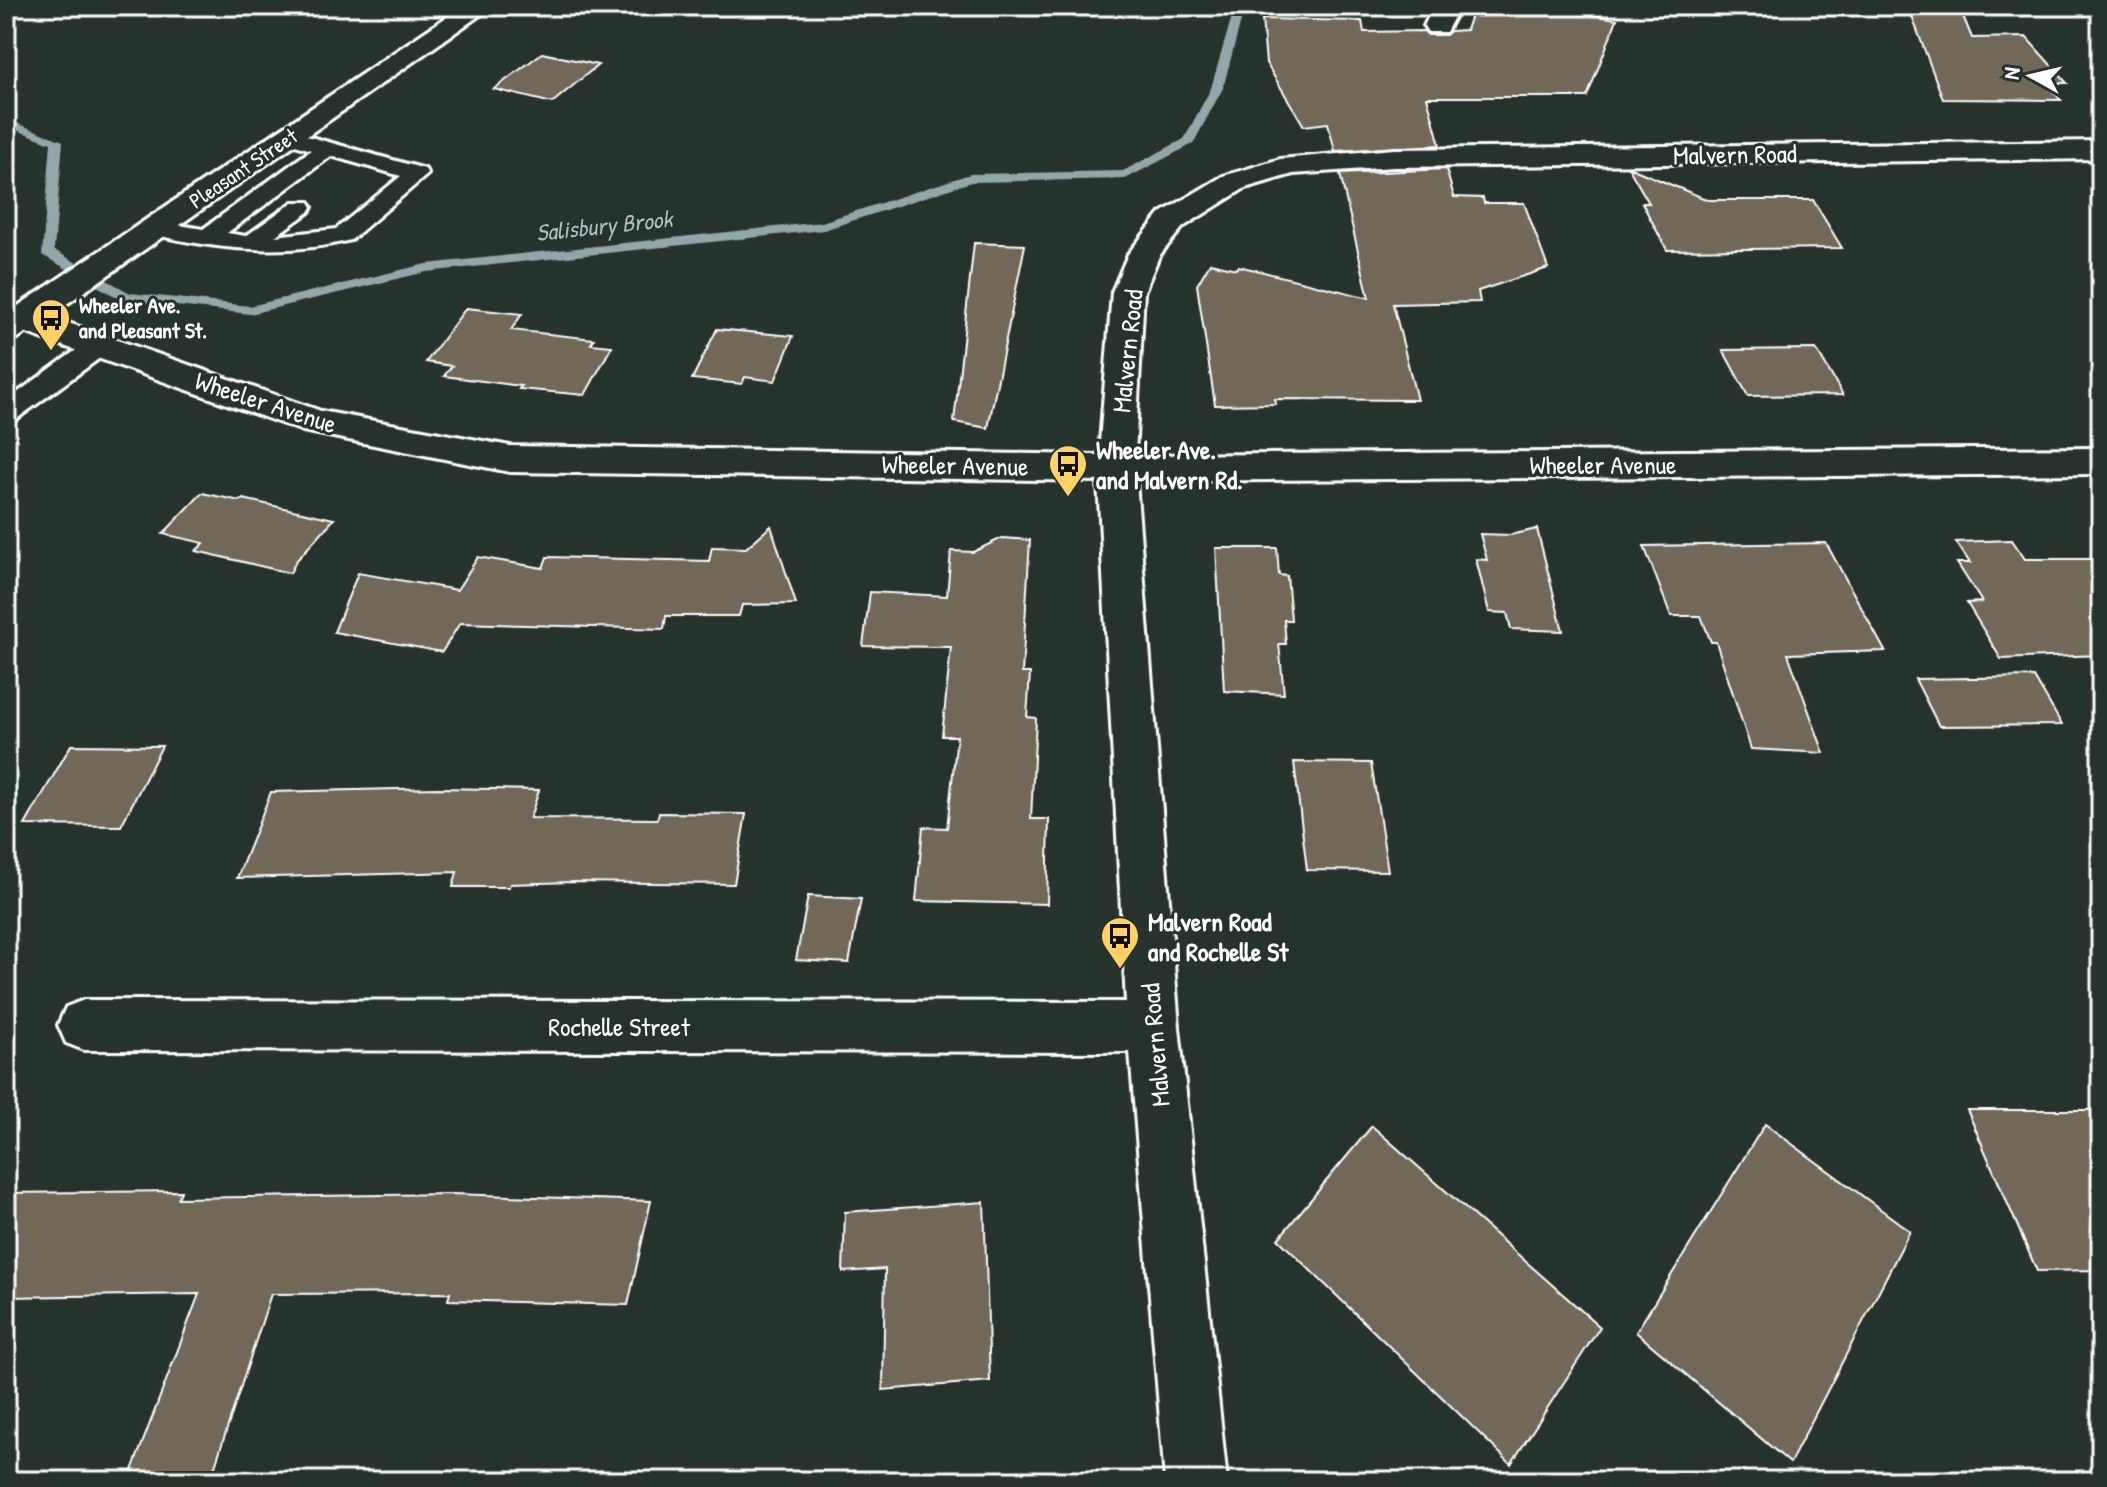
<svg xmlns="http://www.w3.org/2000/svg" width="2107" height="1487" font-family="'Patrick Hand',sans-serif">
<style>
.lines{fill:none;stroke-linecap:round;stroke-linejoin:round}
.stream{fill:#92a7aa;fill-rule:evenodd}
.building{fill:#716759;stroke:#fff;stroke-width:2}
.service-casing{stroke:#fff;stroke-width:6}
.minor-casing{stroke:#fff;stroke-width:6}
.secondary-casing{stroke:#fff;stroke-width:6}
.service{fill:#26332d;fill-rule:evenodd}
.minor{fill:#26332d;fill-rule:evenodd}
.secondary{fill:#26332d;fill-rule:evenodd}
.labels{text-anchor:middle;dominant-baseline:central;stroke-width:6;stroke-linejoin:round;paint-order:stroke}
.far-street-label{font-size:22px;fill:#fff;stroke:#26332d}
.far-poi-label{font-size:22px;font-weight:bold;fill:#fff;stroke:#26332d;text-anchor:start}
.far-water-label{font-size:24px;font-style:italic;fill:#aebdbf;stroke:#26332d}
.street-label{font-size:26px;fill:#fff;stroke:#26332d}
.poi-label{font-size:26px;font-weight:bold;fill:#fff;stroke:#26332d;text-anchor:start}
</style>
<rect width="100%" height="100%" fill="#26332d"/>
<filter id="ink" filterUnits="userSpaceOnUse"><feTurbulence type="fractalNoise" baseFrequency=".0125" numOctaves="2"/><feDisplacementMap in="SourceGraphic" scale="16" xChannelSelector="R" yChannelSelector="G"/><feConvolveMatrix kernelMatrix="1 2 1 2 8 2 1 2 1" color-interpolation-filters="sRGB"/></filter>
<g filter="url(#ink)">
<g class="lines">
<polygon class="stream" points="1235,6 1245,6 1223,88 1193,144 1125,179 971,182 824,230 426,272 250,314 122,300 42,255 51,143 6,126 6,119 63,141 54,250 130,293 250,306 426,264 822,222 970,174 1123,171 1184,139 1211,88"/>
</g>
<g class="building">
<polygon points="1474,6 1533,6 1617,19 1587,97 1427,97 1440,145 1335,151 1328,123 1304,126 1266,63 1262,19 1362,21 1364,32 1424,31 1428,35 1446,35 1450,31 1466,30"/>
<polygon points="1908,6 1961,11 1972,38 2026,37 2067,83 2046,83 2061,100 1943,99"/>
<polygon points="542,53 598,65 552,103 494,89"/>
<polygon points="1628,167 1708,200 1813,200 1842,248 1667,250 1642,203 1649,203"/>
<polygon points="1446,169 1454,197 1483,198 1484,203 1524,203 1548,268 1478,291 1480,302 1393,304 1417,400 1275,399 1276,404 1215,405 1197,285 1210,263 1236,269 1239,266 1369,298 1340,174"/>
<polygon points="974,243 1025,245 988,428 954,422"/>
<polygon points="466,308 522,314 511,330 594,339 591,344 612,346 585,395 519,389 521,386 444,376 452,366 426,362"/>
<polygon points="717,329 793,336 775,381 745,377 742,384 692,379"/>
<polygon points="1816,349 1843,395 1748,396 1723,350"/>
<polygon points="202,493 240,501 243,499 334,519 296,561 290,573 196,551 204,543 163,534"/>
<polygon points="771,526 796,604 742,605 739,616 666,616 664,629 460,623 442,652 334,632 358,573 457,590 478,557 543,568 547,557 709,561 712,547 746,548"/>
<polygon points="1537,529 1563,631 1511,629 1507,613 1489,612 1476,559 1487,560 1480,534 1510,535"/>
<polygon points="1002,538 1030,540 1022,673 1030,673 1027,717 1036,718 1031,819 1049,819 1047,904 916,901 923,827 947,828 957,736 942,736 951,647 863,646 870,592 947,596 951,551 973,552"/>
<polygon points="2012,540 2025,559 2101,559 2101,655 2001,659 1967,603 1982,602 1957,563 1970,563 1956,542"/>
<polygon points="1826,543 1885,651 1788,654 1824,753 1751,749 1716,642 1711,642 1701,616 1671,616 1644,546"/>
<polygon points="1216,548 1277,548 1279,575 1287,576 1291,620 1284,620 1286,644 1279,644 1284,694 1224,691"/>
<polygon points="2034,677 2062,725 1939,726 1915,679"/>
<polygon points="71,745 162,746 121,826 25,825"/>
<polygon points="1294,762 1371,763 1388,871 1307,870"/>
<polygon points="438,788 539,790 530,818 657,819 659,813 746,814 734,884 571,882 510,884 509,887 453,887 457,872 237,878 271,792"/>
<polygon points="808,896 861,899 849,963 796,960"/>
<polygon points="1967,1110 2101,1110 2101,1270 2037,1271"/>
<polygon points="1765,1124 1910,1231 1790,1463 1636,1332"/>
<polygon points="1372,1126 1600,1327 1511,1464 1278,1239"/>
<polygon points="181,1191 178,1198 452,1194 651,1201 628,1305 448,1300 450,1293 271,1294 210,1481 128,1481 199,1294 6,1297 6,1193"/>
<polygon points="984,1202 990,1381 883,1390 885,1269 843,1272 845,1212"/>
</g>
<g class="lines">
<g class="service-casing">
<g id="service">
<path d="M289,131L425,169L428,174L351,240C283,257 214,249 147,233L144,228L147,223L155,221L203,229L311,150L282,141L279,137ZM331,156L401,176L336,229L275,236L309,212L312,207L309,202H293L246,236L227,233Z"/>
<polygon points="99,338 108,340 111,346 108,352 15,420 6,423 6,401 90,340"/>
</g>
</g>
<g class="minor-casing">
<g id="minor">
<polygon points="1434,6 1460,6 1446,32 1428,32 1424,26"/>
<polygon points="2101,141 2101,159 1394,167 1293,174 1245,188 1183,227 1159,256 1144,292 1135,455 2101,448 2101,474 1136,481 1179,1027 1227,1481 1165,1481 1130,1052 84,1050 66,1043 58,1025 66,1007 84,1000 1126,1002 1098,481 510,472 303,431 10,327 6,320 10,311 22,308 34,311 321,411 510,446 1099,455 1112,292 1128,254 1161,213 1223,176 1280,159 1394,149"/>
</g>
</g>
<g class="secondary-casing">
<polygon id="secondary" points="463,6 493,6 18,338 6,341 6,314"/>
</g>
<use href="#service" class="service"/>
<use href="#minor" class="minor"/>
<use href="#secondary" class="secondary"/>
</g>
</g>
<defs>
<g id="bus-pin" transform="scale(2)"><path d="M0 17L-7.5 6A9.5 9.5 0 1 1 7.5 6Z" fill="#ffd166" stroke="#26332d"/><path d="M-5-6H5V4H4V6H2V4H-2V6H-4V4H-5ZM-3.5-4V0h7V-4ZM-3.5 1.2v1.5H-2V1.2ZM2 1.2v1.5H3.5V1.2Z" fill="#111"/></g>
</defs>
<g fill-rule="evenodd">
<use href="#bus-pin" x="51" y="318"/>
<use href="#bus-pin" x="1068" y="464"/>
<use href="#bus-pin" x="1120" y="936"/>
</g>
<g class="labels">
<g class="far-street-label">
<text transform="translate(243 168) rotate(-34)">Pleasant Street</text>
</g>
<g class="far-poi-label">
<text x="79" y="305">Wheeler Ave.<tspan x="79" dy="25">and Pleasant St.</tspan></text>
</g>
<g class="far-water-label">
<text transform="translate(604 225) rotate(-6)">Salisbury Brook</text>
</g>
<g class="street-label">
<text transform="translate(1735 154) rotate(-1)">Malvern Road</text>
<text transform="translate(1127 351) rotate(-84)">Malvern Road</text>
<text transform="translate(266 402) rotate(18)">Wheeler Avenue</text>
<text x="1603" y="464">Wheeler Avenue</text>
<text transform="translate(955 465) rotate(1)">Wheeler Avenue</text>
<text x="619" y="1026">Rochelle Street</text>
<text transform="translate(1155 1045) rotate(-95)">Malvern Road</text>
</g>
<g class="poi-label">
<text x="1096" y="449">Wheeler Ave.<tspan x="1096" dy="30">and Malvern Rd.</tspan></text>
<text x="1148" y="921">Malvern Road<tspan x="1148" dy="30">and Rochelle St</tspan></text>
</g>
</g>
<rect width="2107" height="1487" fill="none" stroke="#26332d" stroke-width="32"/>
<rect x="16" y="16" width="2075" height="1455" fill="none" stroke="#fff" stroke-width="3" filter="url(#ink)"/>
<g transform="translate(2031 76) rotate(278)" stroke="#26332d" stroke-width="6" paint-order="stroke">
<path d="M0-6L14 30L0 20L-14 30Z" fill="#ffffff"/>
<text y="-12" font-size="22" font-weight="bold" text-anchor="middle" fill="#ffffff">N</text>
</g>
</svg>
